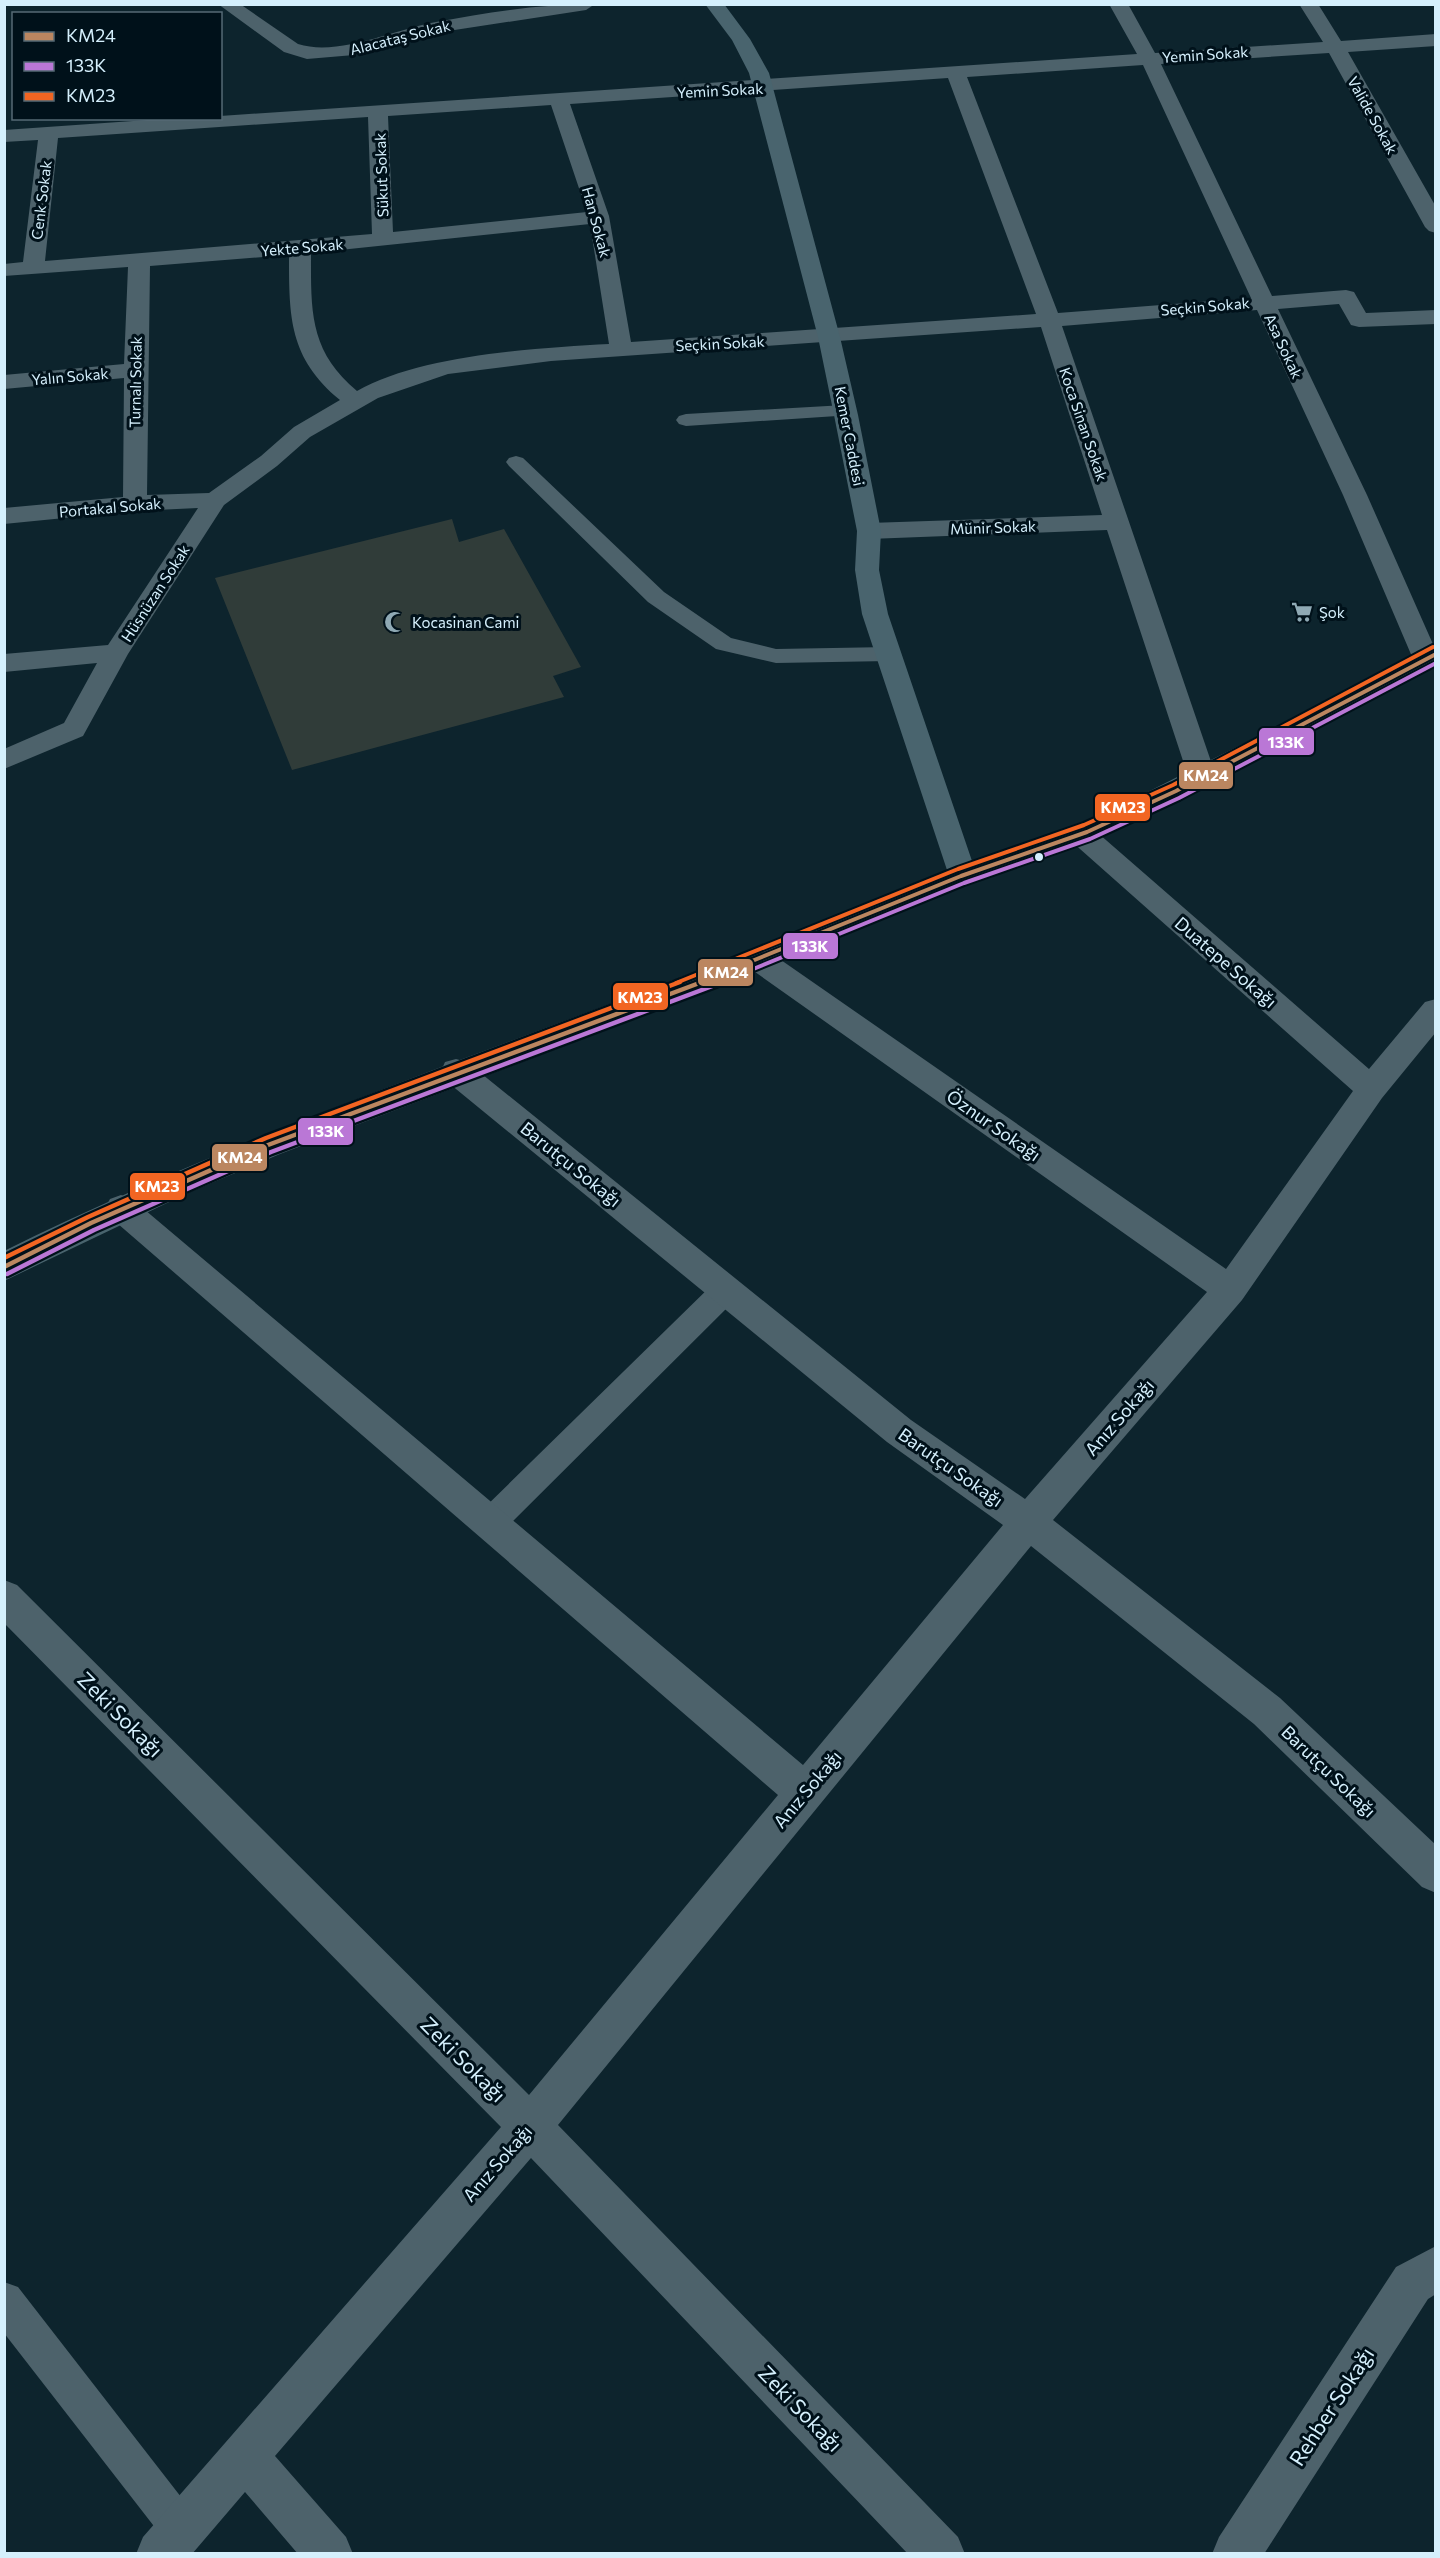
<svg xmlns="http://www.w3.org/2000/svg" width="1440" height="2558" viewBox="0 0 1440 2558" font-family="Commissioner,sans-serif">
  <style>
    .building { fill: #303c39 }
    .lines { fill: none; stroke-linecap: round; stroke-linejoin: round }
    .lane { fill: #4d626b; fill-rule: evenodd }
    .street { fill: #4d626b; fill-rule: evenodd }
    .secondary { fill: #49646e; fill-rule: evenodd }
    .bus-1-far1-casing { stroke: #00111a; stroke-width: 8 }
    .bus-1-casing { stroke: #00111a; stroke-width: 9 }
    .bus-2-far1-casing { stroke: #00111a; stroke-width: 8 }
    .bus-2-casing { stroke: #00111a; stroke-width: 9 }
    .bus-3-far1-casing { stroke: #00111a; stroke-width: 8 }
    .bus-3-casing { stroke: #00111a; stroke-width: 9 }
    .bus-1-far1 { stroke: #bb8660; stroke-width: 4 }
    .bus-1 { stroke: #bb8660; stroke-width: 4.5 }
    .bus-2-far1 { stroke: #ba77d6; stroke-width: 4 }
    .bus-2 { stroke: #ba77d6; stroke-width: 4.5 }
    .bus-3-far1 { stroke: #f26522; stroke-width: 4 }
    .bus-3 { stroke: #f26522; stroke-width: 4.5 }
    .bus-dot { fill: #d5f0fd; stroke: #00111a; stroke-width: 2 }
    .labels { text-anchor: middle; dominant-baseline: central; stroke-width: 6; stroke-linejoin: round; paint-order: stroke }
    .far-street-label { font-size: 15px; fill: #d5f0fd; stroke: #00111a }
    .far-poi-label { font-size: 15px; fill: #d5f0fd; stroke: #00111a; text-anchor: start }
    .street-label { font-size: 18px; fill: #d5f0fd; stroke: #00111a }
    .near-street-label { font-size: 21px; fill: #d5f0fd; stroke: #00111a }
    .line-badge { stroke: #00111a; stroke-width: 2 }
    .badge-label { font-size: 16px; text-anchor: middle; font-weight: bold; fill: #fff }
  </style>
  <rect width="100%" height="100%" fill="#0d242d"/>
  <path class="building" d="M452 519 459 542 504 529 581 667 553 676 564 697 292 770 215 578Z"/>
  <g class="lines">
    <path class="lane" d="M845 405 852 407 855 411 852 415 686 426 679 424 676 420 679 416 686 414Z
      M516 456 523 458 664 592 731 638 776 649 889 647 897 649 900 654 897 659 889 661 776 663 716 649 648 602 509 466 506 462 509 458Z
      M726 1278 736 1281 740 1290 736 1299 501 1533 490 1537 479 1533 475 1523 479 1513 716 1281Z
      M4 2282 18 2287 195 2515 201 2529 195 2543 181 2549 167 2543 4 2333Z"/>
    <path class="street" d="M218 4H240L298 44C339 57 395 29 436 22 489 12 541 4 595 4L586 10 435 33 354 55 307 59 284 52Z
      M1109 4H1128L1155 53 1323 42 1299 4H1318L1341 41 1436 34V46L1348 52 1436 207V233L1429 231 1425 227 1329 53 1161 64 1272 296 1346 290 1354 292 1366 313 1436 310V324L1359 327 1351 325 1339 304 1278 309 1367 495 1436 651 1435 665 1426 668 1417 665 1413 659 1343 495 1257 310 1062 326 1217 779 1213 786 1203 789 1193 786 1189 779 1107 530 869 539 860 536 857 531 860 526 869 523 1102 515 1041 327 551 361 448 374 378 398 310 437 277 466 224 505 128 654 83 736 4 769V749L64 723 97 663 4 672V654L108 645 198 508 135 511 4 524V508L123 497 124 378 4 389V375L124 364 128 267 4 276V264L23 262 38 140 4 142V130L176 118H220V116L1137 54ZM1143 65 1251 298 1058 313 967 77ZM948 78 1036 314 631 342 609 216 570 104ZM551 105 587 212 393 232 388 116ZM368 117 372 234 45 261 58 138ZM590 224 609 344C536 348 420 355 357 391 309 351 311 311 311 253ZM289 255C289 317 289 358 340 400L294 427 261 456 209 493 147 495 150 266Z
      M1081 824 1091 827 1369 1069 1425 1002 1436 999V1032L1382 1098 1242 1300 1053 1520 1280 1698 1436 1845V1893L1422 1887 1254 1724 1031 1546 558 2125 958 2537 965 2554H908L531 2158 275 2456 346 2537 353 2554H298L245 2492 192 2554H136L143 2537 501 2127 4 1623V1580L17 1585 529 2095 778 1795 110 1217 105 1208 110 1199 121 1195 132 1199 803 1765 1003 1525 887 1442 445 1080 441 1071 445 1062 456 1059 467 1062 911 1420 1025 1499 1207 1292 748 967 743 959 748 951 758 948 768 951 1226 1269 1353 1091 1071 841 1067 834 1071 827Z
      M1436 2246V2294L1428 2299 1264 2554H1212L1219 2537 1396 2267Z"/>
    <path class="secondary" d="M705 4H724L750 39 769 73 840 337 858 415 881 531 879 570 888 614 972 861 1062 831 1122 805 1436 646V665L1186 798 1097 839 971 883 732 982 280 1154 190 1192 4 1281V1251C233 1138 473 1057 710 966 790 936 868 901 947 870L862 614 855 570 857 531 834 415 818 337 749 73 732 40Z"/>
    <defs>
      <path id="bus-1-far1" d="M698 983 961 876 1087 832 1176 791 1436 654"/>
      <path id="bus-1" d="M4 1267 91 1223 268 1145 702 982"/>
      <path id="bus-2-far1" d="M719 983 964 883 1090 839 1179 798 1436 663"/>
      <path id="bus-2" d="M7 1274 94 1230 271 1152 723 982"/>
      <path id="bus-3-far1" d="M676 983 958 869 1084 825 1173 785 1433 647"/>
      <path id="bus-3" d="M4 1258 88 1217 266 1138 680 982"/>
    </defs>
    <use href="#bus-1-far1" class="bus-1-far1-casing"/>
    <use href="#bus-1" class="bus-1-casing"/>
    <use href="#bus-2-far1" class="bus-2-far1-casing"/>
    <use href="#bus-2" class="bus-2-casing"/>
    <use href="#bus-3-far1" class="bus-3-far1-casing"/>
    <use href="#bus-3" class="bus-3-casing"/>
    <use href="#bus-1-far1" class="bus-1-far1"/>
    <use href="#bus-1" class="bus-1"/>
    <use href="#bus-2-far1" class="bus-2-far1"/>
    <use href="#bus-2" class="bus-2"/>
    <use href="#bus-3-far1" class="bus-3-far1"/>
    <use href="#bus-3" class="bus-3"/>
  </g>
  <defs>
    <symbol id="supermarket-bare" viewBox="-9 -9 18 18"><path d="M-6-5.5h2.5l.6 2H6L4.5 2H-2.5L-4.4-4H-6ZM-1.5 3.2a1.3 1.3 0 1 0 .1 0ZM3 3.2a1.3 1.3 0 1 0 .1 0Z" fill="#8fa9b4" stroke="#00111a" stroke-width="2.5" paint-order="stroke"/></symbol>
    <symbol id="mosque-bare" viewBox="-9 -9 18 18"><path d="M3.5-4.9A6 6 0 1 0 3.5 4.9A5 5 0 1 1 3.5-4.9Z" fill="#8fa9b4" stroke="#00111a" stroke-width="2.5" paint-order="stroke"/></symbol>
  </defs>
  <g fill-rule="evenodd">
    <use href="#supermarket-bare" x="1287" y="597" width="30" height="30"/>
    <use href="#mosque-bare" x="380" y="607" width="30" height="30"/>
  </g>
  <circle class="bus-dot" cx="1039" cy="857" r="5"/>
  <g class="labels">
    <g class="far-street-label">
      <text transform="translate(400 37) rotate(-14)">Alacataş Sokak</text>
      <text transform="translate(1205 54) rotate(-4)">Yemin Sokak</text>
      <text transform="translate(720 90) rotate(-3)">Yemin Sokak</text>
      <text transform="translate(1373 115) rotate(61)">Valide Sokak</text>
      <text transform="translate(381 175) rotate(-92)">Sükut Sokak</text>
      <text transform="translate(41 200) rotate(-83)">Cenk Sokak</text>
      <text transform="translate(597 222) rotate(75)">Han Sokak</text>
      <text transform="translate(302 247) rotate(-5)">Yekte Sokak</text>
      <text transform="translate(1205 306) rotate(-5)">Seçkin Sokak</text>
      <text transform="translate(720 343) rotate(-3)">Seçkin Sokak</text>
      <text transform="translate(1284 346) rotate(65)">Asa Sokak</text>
      <text transform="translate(70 376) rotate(-5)">Yalın Sokak</text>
      <text transform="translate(135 382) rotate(-89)">Turnalı Sokak</text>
      <text transform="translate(1084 424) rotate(71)">Koca Sinan Sokak</text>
      <text transform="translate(850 436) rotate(79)">Kemer Caddesi</text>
      <text transform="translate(110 507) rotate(-5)">Portakal Sokak</text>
      <text transform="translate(993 527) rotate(-2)">Münir Sokak</text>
      <text transform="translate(155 593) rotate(-57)">Hüsnüzan Sokak</text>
    </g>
    <g class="far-poi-label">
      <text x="1319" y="612">Şok</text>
      <text x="412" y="622">Kocasinan Cami</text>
    </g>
    <g class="street-label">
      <text transform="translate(1226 962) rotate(41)">Duatepe Sokağı</text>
      <text transform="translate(994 1125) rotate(35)">Öznur Sokağı</text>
      <text transform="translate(571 1164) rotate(39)">Barutçu Sokağı</text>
      <text transform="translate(1119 1417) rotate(-49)">Anız Sokağı</text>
      <text transform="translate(951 1467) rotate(35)">Barutçu Sokağı</text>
      <text transform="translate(1329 1771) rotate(44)">Barutçu Sokağı</text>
      <text transform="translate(807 1789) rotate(-50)">Anız Sokağı</text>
      <text transform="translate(497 2163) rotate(-49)">Anız Sokağı</text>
    </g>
    <g class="near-street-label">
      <text transform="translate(121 1714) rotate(45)">Zeki Sokağı</text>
      <text transform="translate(464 2059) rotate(45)">Zeki Sokağı</text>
      <text transform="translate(1331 2406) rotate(-57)">Rehber Sokağı</text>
      <text transform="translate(801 2408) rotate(46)">Zeki Sokağı</text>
    </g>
  </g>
  <g class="line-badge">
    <rect x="1258" y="727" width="57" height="29" rx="6" fill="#ba77d6"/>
    <rect x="1178" y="761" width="56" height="29" rx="6" fill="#bb8660"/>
    <rect x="1094" y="793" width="57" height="29" rx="6" fill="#f26522"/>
    <rect x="782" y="932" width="57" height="28" rx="6" fill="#ba77d6"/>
    <rect x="697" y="958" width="57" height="29" rx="6" fill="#bb8660"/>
    <rect x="612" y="982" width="57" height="29" rx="6" fill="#f26522"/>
    <rect x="297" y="1117" width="57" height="29" rx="6" fill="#ba77d6"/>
    <rect x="211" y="1143" width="57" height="29" rx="6" fill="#bb8660"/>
    <rect x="129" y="1172" width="57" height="29" rx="6" fill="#f26522"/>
  </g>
  <g class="badge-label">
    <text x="1286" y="748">133K</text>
    <text x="1206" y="781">KM24</text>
    <text x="1123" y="813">KM23</text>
    <text x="810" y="952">133K</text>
    <text x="726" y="978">KM24</text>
    <text x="640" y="1003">KM23</text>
    <text x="326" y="1137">133K</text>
    <text x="240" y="1163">KM24</text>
    <text x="157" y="1192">KM23</text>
  </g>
  <rect width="1440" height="2558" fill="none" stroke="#d5f0fd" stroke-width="12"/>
  <rect x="12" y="12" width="210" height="108" fill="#00111a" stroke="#556a75" stroke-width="1.5"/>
  <rect x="24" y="32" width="30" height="9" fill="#bb8660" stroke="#556a75" stroke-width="1.5"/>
  <text x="66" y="42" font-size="18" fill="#d5f0fd">KM24</text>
  <rect x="24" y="62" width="30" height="9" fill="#ba77d6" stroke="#556a75" stroke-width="1.5"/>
  <text x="66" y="72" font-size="18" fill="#d5f0fd">133K</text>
  <rect x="24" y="92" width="30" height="9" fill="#f26522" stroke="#556a75" stroke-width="1.5"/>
  <text x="66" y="102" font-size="18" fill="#d5f0fd">KM23</text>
</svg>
